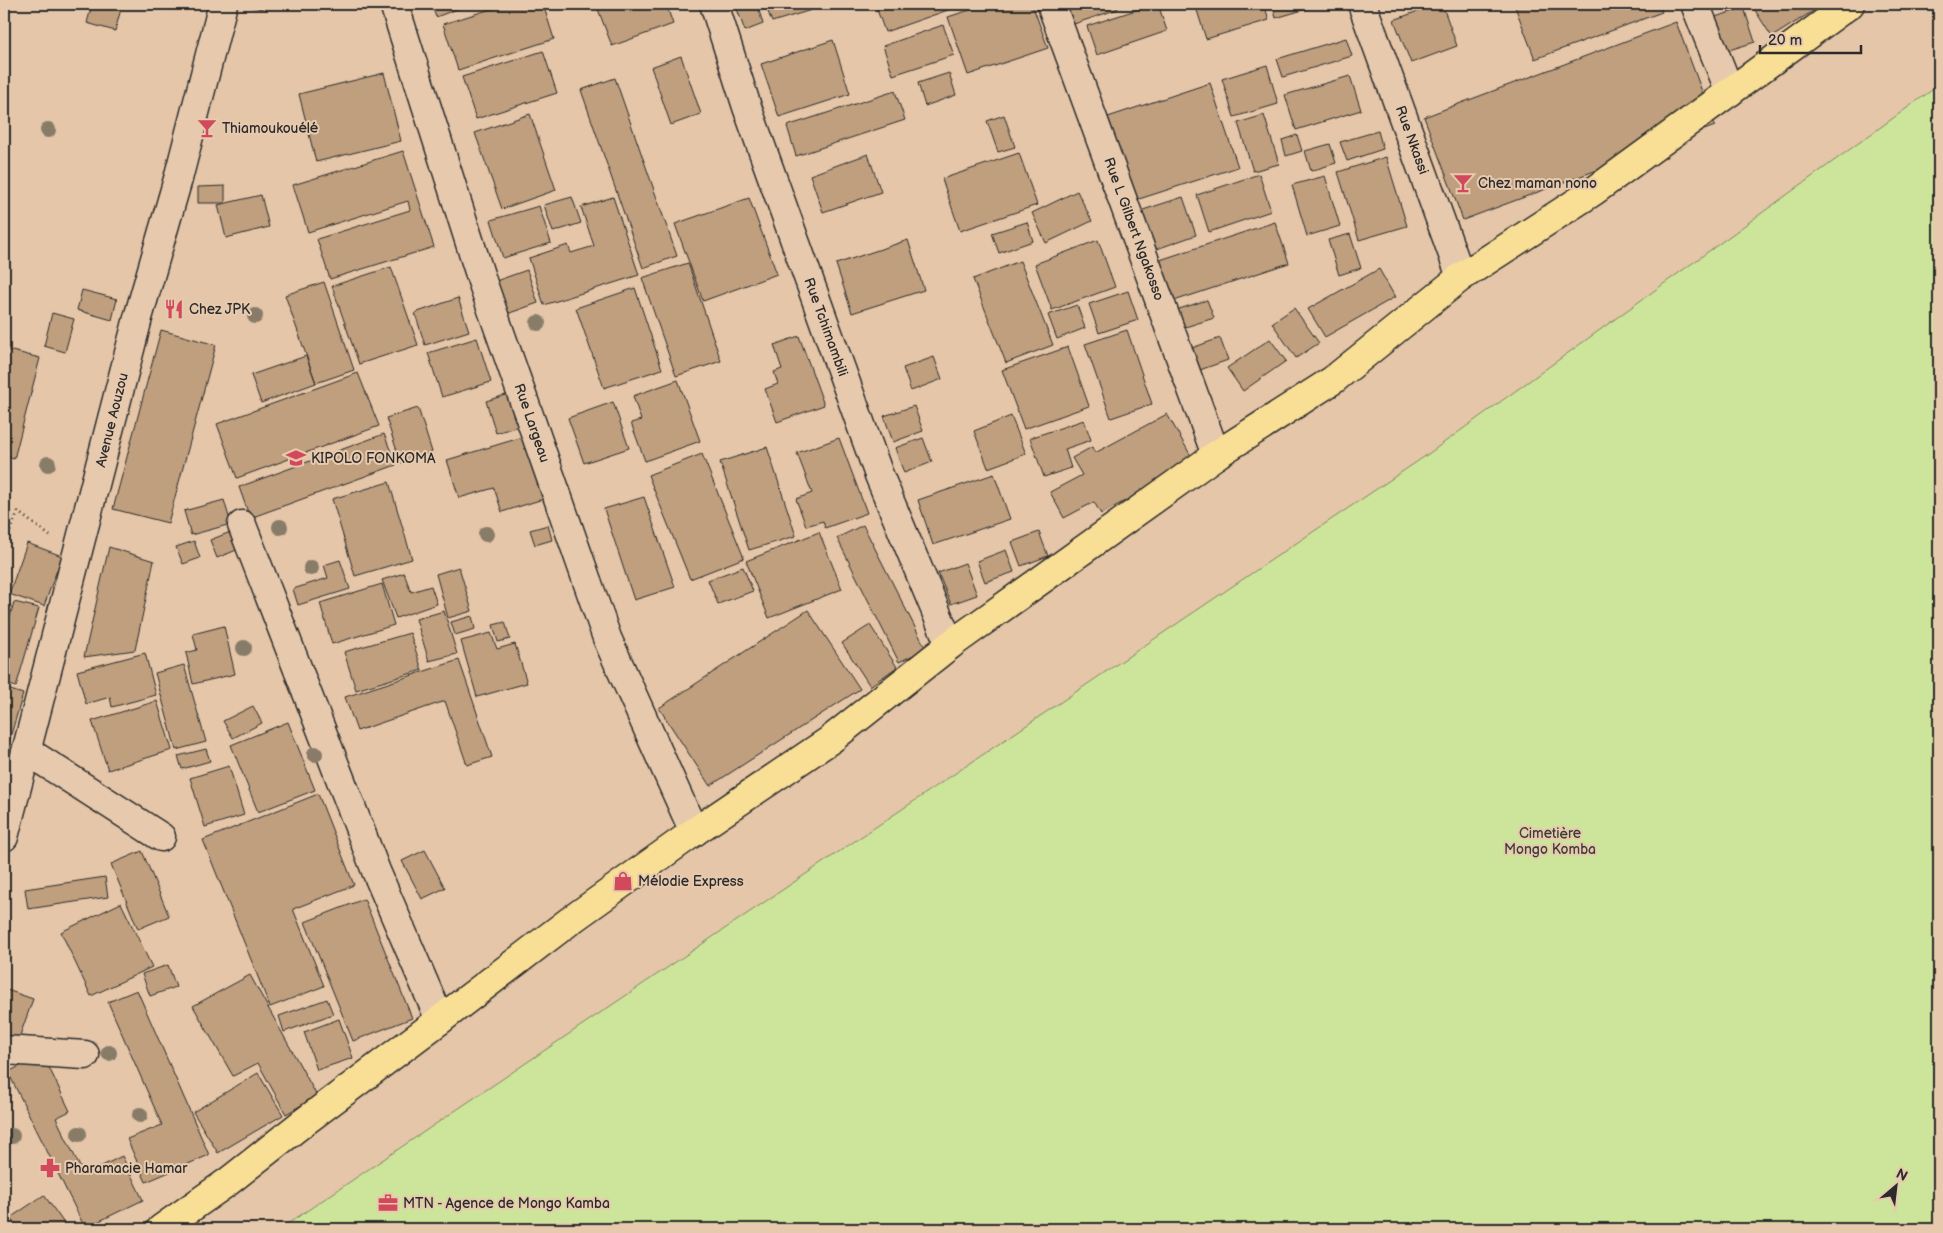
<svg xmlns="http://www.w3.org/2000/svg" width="1943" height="1233" viewBox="0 0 1943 1233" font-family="'Balsamiq Sans',sans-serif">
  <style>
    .green { fill: #cde59a; stroke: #7c8862 }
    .building { fill: #bf9f7e; stroke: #2b2b2b }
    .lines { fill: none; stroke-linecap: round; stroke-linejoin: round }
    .minor-casing { stroke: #2b2b2b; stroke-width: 31 }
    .highway-casing { stroke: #2b2b2b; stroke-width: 31 }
    .path { stroke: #2b2b2b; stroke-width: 3; stroke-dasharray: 1 4; stroke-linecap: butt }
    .minor { stroke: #e7caae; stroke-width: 28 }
    .highway { stroke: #f9df96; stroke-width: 28 }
    .tree { fill: #887b69 }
    .labels { text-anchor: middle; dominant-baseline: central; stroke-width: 4; stroke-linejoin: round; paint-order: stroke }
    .poi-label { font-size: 14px; fill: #2b2b2b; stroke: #e7caae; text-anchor: start }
    .street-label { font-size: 14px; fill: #2b2b2b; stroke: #e7caae }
    .park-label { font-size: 14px; fill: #3b3e36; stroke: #e7caae }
  </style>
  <rect width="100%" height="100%" fill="#e5c6a8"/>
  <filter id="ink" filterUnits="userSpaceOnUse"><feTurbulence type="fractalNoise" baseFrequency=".02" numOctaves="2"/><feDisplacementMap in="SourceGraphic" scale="10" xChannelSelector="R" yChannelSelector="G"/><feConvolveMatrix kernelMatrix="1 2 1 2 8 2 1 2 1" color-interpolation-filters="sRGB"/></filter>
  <g filter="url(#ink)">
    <path class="green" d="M1939 85V1229H280L1424 457Z"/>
    <path class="building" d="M92 4H103L121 9 115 31 87 23Z
      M239 4H263L262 9Z
      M431 4H470L436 17Z
      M507 4H543L554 39 458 70 443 24Z
      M596 4H666L673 24 612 46Z
      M754 4H757L763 24 745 31 737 9Z
      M765 4H816L818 8 772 22Z
      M875 4H946L948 10 885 32Z
      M988 4H1032L1048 48 968 75 948 17Z
      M1064 4H1116L1118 9 1071 25Z
      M1154 4H1158L1167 31 1097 55 1087 26Z
      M1195 4H1264L1269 20 1206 39Z
      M1272 4H1323L1276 18Z
      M1437 4H1442L1457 46 1411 63 1394 20Z
      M1514 4H1659L1662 12 1535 59Z
      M1751 4H1824L1772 37Z
      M1744 8 1755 42 1726 51 1715 17Z
      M1676 22 1715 126 1463 220 1424 117Z
      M943 25 954 55 893 75 883 46Z
      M1346 38 1352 56 1283 77 1277 59Z
      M833 40 850 94 779 117 761 64Z
      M543 51 557 93 476 119 462 77Z
      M681 56 701 114 671 125 651 67Z
      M1267 65 1278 104 1234 117 1222 79Z
      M384 73 401 141 316 162 299 94Z
      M949 73 956 95 925 106 918 83Z
      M1350 76 1361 110 1296 130 1285 95Z
      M615 78 677 256 643 268 581 90Z
      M1210 83 1238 167 1136 200 1108 117Z
      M895 91 905 120 796 156 787 126Z
      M530 114 556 190 502 209 475 133Z
      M1004 115 1015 147 998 152 987 121Z
      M1264 115 1279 164 1253 171 1238 123Z
      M1378 131 1383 149 1347 161 1340 142Z
      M1297 135 1302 151 1286 156 1282 140Z
      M1330 144 1336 163 1311 171 1305 151Z
      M403 151 434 247 330 279 317 239 410 210 408 201 308 232 293 185Z
      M1019 153 1037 205 960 231 942 179Z
      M868 154 881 192 823 212 810 175Z
      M1386 157 1407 226 1359 240 1338 172Z
      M1259 174 1271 211 1209 232 1197 195Z
      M1325 176 1340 226 1307 236 1292 185Z
      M225 186V203H198V187Z
      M1077 191 1092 221 1046 243 1032 213Z
      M261 195 269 227 226 238 218 205Z
      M572 197 581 223 553 232 544 205Z
      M613 197 639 275 544 305 529 258 568 245 571 253 594 246 581 207Z
      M1183 197 1196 235 1154 250 1140 211Z
      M749 198 777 274 703 301 675 224Z
      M539 206 551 243 503 258 491 220Z
      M1027 222 1033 241 999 253 992 233Z
      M1275 222 1289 263 1174 301 1160 260Z
      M1350 234 1361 268 1339 275 1328 240Z
      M908 240 924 290 852 313 836 264Z
      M1098 240 1115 287 1052 310 1035 264Z
      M1020 261 1053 345 1006 363 973 279Z
      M688 263 721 361 676 376 642 278Z
      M391 267 418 345 359 364 332 286Z
      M1379 269 1395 297 1325 337 1308 309Z
      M527 270 538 303 504 315 493 282Z
      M324 282 354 370 316 383 285 295Z
      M635 288 662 369 604 388 576 308Z
      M82 290 117 299 112 320 77 310Z
      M1128 291 1138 320 1099 333 1089 304Z
      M458 298 469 331 425 345 415 313Z
      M1207 300 1214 318 1179 329 1173 311Z
      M1077 305 1085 328 1057 339 1048 315Z
      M1294 308 1319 343 1296 358 1272 323Z
      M52 313 74 319 65 352 44 346Z
      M161 330 216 345 168 523 113 509Z
      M1127 330 1152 404 1111 418 1085 344Z
      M799 336 824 405 777 422 765 389 778 384 774 372 782 369 774 345Z
      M477 338 491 382 442 397 428 353Z
      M1220 338 1228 360 1197 371 1189 349Z
      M1270 339 1286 361 1243 391 1227 368Z
      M1068 347 1089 406 1024 429 1002 370Z
      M4 349 40 358 14 459 4 456Z
      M306 356 316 383 261 403 251 375Z
      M934 357 942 379 911 391 903 368Z
      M358 373 379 426 237 478 217 424Z
      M678 380 700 441 645 461 631 423 641 420 633 396Z
      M512 393 522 425 496 433 486 401Z
      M613 402 629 448 584 463 568 418Z
      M914 406 923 431 893 442 884 416Z
      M418 408 432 452 401 463 386 418Z
      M1167 414 1195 463 1101 514 1094 502 1064 518 1050 492 1082 475 1072 458 1092 447 1095 453Z
      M1011 416 1026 454 988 468 974 431Z
      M1084 420 1091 440 1065 449 1071 468 1044 477 1030 438Z
      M384 434 396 465 250 518 239 487Z
      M523 437 543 499 502 512 494 488 459 498 447 460Z
      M839 438 867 513 825 528 823 521 806 526 796 499 812 493 797 453Z
      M923 438 932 462 904 473 895 448Z
      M767 447 796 536 749 550 720 462Z
      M702 454 744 558 690 579 648 475Z
      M4 472H6L5 535H4Z
      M994 474 1010 519 933 545 918 500Z
      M389 482 412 559 355 576 332 499Z
      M644 497 675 587 634 600 604 509Z
      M224 500 231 524 191 535 184 511Z
      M548 525 552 540 535 545 530 530Z
      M863 525 926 649 899 662 837 538Z
      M233 531 239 549 217 558 210 540Z
      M819 532 842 589 769 618 746 561Z
      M1039 532 1048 556 1021 566 1012 542Z
      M194 541 200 558 183 564 176 547Z
      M27 543 62 556 44 606 9 594Z
      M109 547 154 561 135 650 84 657Z
      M1006 550 1014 572 985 582 977 561Z
      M340 560 350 589 298 605 293 589 328 578 324 565Z
      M965 563 977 595 951 604 938 573Z
      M459 567 472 611 448 618 436 574Z
      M743 567 753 591 718 604 708 580Z
      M404 573 411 592 431 586 437 604 396 618 382 580Z
      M382 584 394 625 332 644 320 603Z
      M14 602 39 608 16 687 4 683V639Z
      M808 610 860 689 710 786 659 708Z
      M444 611 457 654 429 661 416 619Z
      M472 616 475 629 455 635 451 622Z
      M505 622 510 639 498 642 493 625Z
      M870 625 897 667 870 686 842 643Z
      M224 626 235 674 193 684 186 653 197 650 193 634Z
      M410 633 422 670 356 690 344 652Z
      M491 633 497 649 515 644 527 683 477 697 461 641Z
      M145 653 156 695 112 707 110 697 86 704 77 671Z
      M459 660 492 757 467 765 445 701 357 731 345 697Z
      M184 665 206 742 176 750 155 673Z
      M4 688 23 694 5 755 4 754Z
      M157 701 172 750 108 770 92 721Z
      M253 706 262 723 233 738 223 721Z
      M288 722 315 790 258 812 231 745Z
      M206 749 210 761 182 769 178 756Z
      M229 766 244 815 205 827 190 778Z
      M318 794 354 885 293 909 324 986 270 1007 203 840Z
      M425 850 445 888 422 899 402 861Z
      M142 851 169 916 138 929 111 864Z
      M105 877 108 897 28 909 25 889Z
      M364 899 412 1018 353 1041 305 922Z
      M121 903 152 967 91 996 61 932Z
      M168 965 176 987 150 996 142 974Z
      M250 975 317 1096 286 1114 258 1063 233 1076 193 1006Z
      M4 989 33 999 18 1041 4 1036Z
      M137 990 209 1155 146 1182 127 1139 162 1125 108 1002Z
      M327 999 333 1014 284 1032 279 1016Z
      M339 1019 353 1058 317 1070 304 1032Z
      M43 1055 70 1111 56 1118 84 1175 122 1156 143 1200 85 1228 8 1072Z
      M258 1073 283 1115 218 1153 193 1112Z
      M44 1195 68 1229H18L10 1218Z"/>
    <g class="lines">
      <defs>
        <path id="minor" d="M394 4 482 281 607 638 694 832
          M714 4 747 107 879 475 950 645
          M1051 4 1216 455
          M1362 4 1461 277
          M1695 4 1730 92
          M242 525 376 871 440 1020
          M27 751 161 837
          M4 837 138 318 178 179 223 4
          M4 1050 85 1055"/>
        <path id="highway" d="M161 1229 229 1181 300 1125 440 1020 571 920 694 832 830 740 950 645 1216 455 1333 380 1461 277 1594 191 1850 4"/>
      </defs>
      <use href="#minor" class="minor-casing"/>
      <use href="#highway" class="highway-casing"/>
      <path class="path" d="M4 545 18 512 50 536"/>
      <use href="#minor" class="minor"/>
      <use href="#highway" class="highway"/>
    </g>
    <g class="tree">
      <circle cx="48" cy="130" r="8"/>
      <circle cx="255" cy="316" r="8"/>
      <circle cx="538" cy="323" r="8"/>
      <circle cx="48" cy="464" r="8"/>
      <circle cx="280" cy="527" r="8"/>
      <circle cx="486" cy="534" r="8"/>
      <circle cx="311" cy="568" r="8"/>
      <circle cx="244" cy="648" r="8"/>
      <circle cx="315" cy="754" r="8"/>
      <circle cx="109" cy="1053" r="8"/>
      <circle cx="140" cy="1115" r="8"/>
      <circle cx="79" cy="1134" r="8"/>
      <circle cx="12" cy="1136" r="8"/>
    </g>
  </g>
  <defs>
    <symbol id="bar-bare" viewBox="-9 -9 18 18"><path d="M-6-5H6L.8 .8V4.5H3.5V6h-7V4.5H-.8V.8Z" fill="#d1495b" stroke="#e7caae" stroke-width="2.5" paint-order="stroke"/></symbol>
    <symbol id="restaurant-bare" viewBox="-9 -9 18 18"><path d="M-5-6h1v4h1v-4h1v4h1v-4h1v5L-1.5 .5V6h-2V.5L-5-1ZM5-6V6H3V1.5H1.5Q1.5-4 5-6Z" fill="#d1495b" stroke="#e7caae" stroke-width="2.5" paint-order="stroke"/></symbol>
    <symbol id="school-bare" viewBox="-9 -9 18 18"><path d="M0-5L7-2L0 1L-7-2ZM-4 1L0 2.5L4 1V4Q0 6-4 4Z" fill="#d1495b" stroke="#e7caae" stroke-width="2.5" paint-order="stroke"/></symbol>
    <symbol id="shop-bare" viewBox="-9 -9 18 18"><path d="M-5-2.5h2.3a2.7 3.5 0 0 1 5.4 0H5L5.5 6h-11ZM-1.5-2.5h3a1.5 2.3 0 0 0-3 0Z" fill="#d1495b" stroke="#e7caae" stroke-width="2.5" paint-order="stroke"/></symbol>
    <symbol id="pharmacy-bare" viewBox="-9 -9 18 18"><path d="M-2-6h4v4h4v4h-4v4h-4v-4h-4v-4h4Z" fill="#d1495b" stroke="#e7caae" stroke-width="2.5" paint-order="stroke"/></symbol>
    <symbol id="office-bare" viewBox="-9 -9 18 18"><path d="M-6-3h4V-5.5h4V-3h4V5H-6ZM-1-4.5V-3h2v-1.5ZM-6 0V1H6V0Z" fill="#d1495b" stroke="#e7caae" stroke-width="2.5" paint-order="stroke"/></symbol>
  </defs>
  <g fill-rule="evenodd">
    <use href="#bar-bare" x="193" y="114" width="28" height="28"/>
    <use href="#bar-bare" x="1449" y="169" width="28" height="28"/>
    <use href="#restaurant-bare" x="160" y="295" width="28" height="28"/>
    <use href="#school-bare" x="282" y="444" width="28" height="28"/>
    <use href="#shop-bare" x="609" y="867" width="28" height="28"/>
    <use href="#pharmacy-bare" x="36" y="1154" width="28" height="28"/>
    <use href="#office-bare" x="374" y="1189" width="28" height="28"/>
  </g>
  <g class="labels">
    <g class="poi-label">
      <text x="222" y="128">Thiamoukouélé</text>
      <text x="1478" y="183">Chez maman nono</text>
      <text x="189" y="309">Chez JPK</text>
      <text x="311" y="458">KIPOLO FONKOMA</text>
      <text x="638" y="881">Mélodie Express</text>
      <text x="65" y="1168">Pharamacie Hamar</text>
      <text x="403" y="1203">MTN - Agence de Mongo Kamba</text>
    </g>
    <g class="street-label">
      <text transform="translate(1412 140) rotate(70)">Rue Nkassi</text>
      <text transform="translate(1134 229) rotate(70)">Rue L Gilbert Ngakosso</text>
      <text transform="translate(826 327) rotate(70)">Rue Tchimambili</text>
      <text transform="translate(112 420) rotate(-76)">Avenue Aouzou</text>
      <text transform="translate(532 423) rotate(71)">Rue Largeau</text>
    </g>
    <g class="park-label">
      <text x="1550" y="833">Cimetière<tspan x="1550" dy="16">Mongo Komba</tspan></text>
    </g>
  </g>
  <rect width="1943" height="1233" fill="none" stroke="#e7caae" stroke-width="20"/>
  <rect x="10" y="10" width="1923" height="1213" fill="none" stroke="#2b2b2b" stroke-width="2" filter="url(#ink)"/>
  <g transform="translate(1896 1186) rotate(28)" stroke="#e7caae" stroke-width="4" paint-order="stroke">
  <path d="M0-4L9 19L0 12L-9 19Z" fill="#2b2b2b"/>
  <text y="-8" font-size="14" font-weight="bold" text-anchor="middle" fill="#2b2b2b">N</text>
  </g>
  <path d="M1760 45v8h101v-8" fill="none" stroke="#2b2b2b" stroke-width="2.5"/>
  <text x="1768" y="45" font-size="15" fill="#2b2b2b" stroke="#e7caae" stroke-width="4" paint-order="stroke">20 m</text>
</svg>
